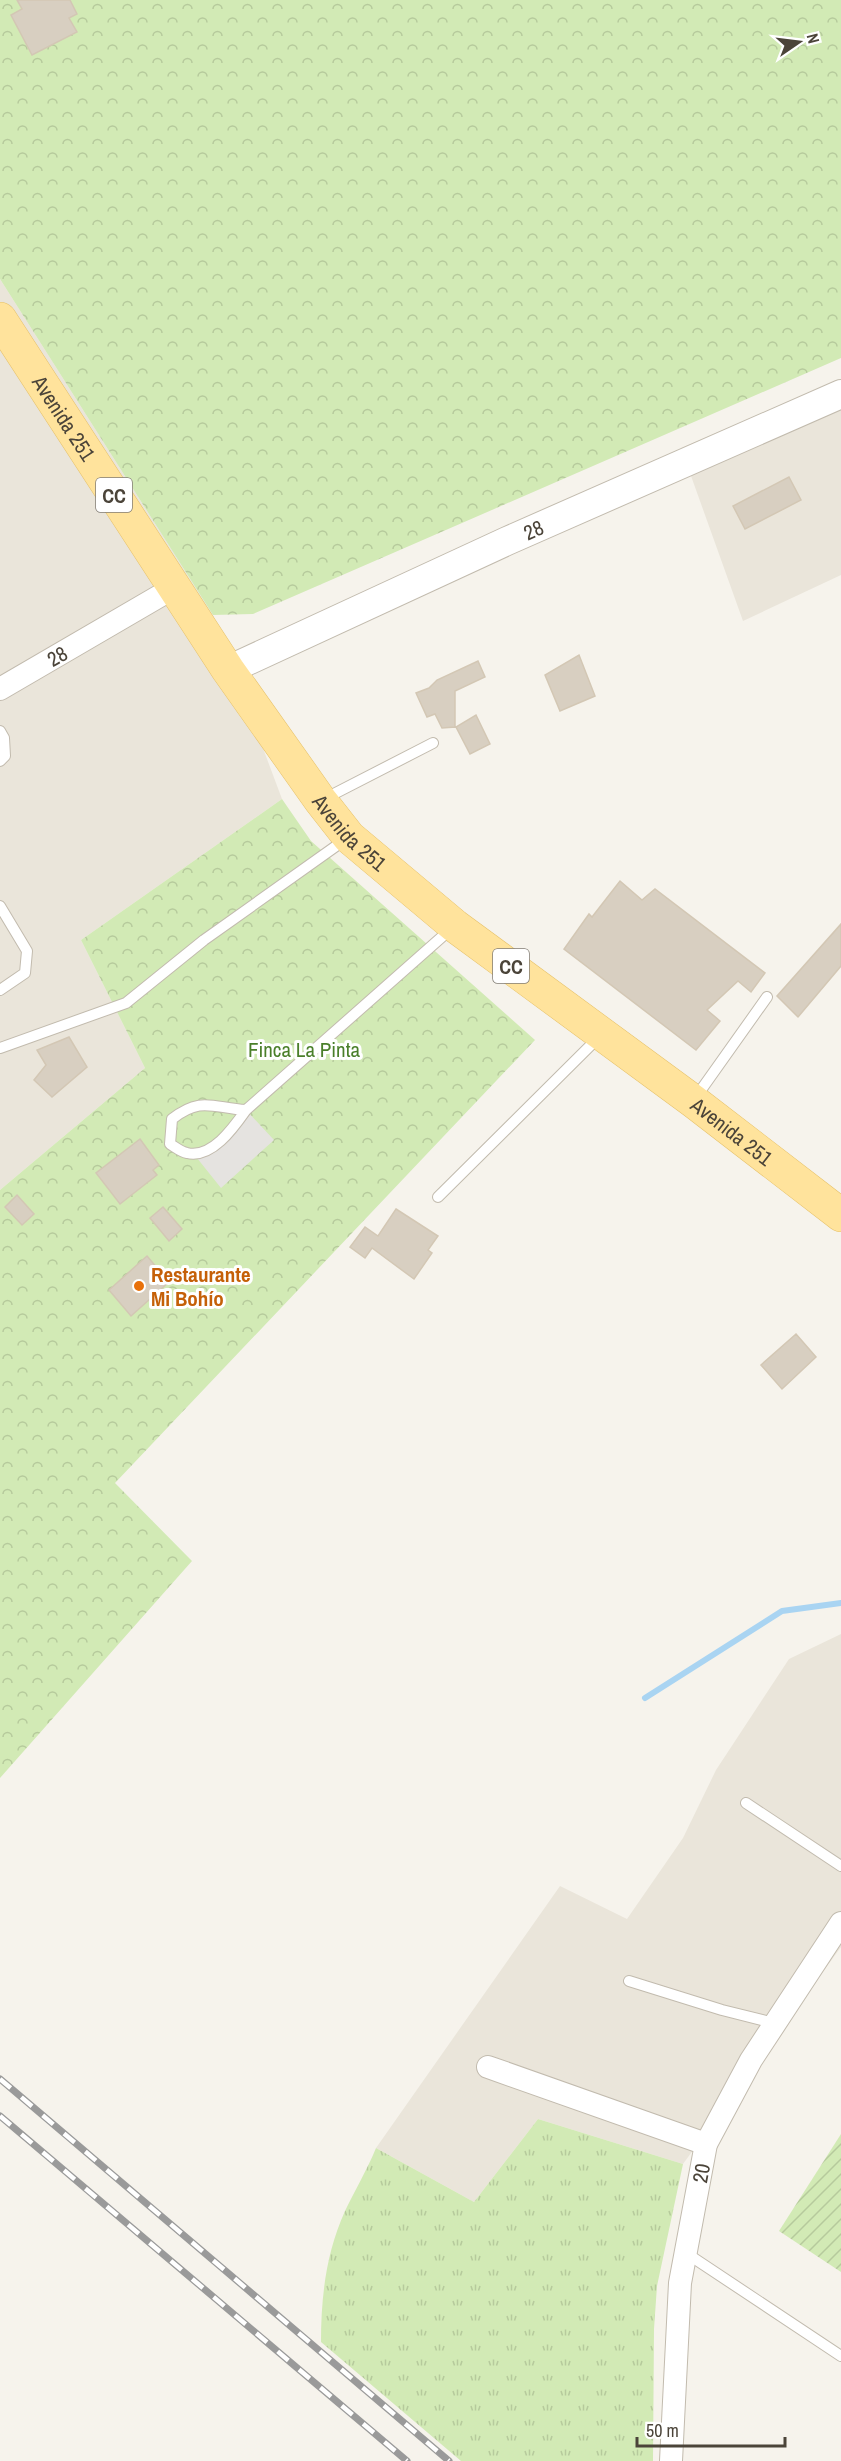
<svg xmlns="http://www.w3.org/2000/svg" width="841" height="2461" viewBox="0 0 841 2461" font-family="'Archivo Narrow',sans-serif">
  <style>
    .residential { fill: #eae5da }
    .grass { fill: url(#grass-tufts) }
    .forest { fill: url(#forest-crowns) }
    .garden { fill: url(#garden-furrows) }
    .parking { fill: #e5e3e0 }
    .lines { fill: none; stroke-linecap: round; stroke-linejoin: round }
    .stream { stroke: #a9d4f2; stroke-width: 6 }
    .building { fill: #d8cfc1; stroke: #d3c7b4; stroke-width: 1.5 }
    .service-casing { stroke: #c2bbae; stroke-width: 12 }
    .minor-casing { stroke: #c2bbae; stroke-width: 24 }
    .tertiary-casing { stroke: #c2bbae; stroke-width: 30 }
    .primary-casing { stroke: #e6c16a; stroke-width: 34 }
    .service { stroke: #fff; stroke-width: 10 }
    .minor { stroke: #fff; stroke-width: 22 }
    .tertiary { stroke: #fff; stroke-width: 28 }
    .primary { stroke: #ffe39c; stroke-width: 33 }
    .rail-casing { stroke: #9a9a9a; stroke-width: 7 }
    .rail { stroke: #fff; stroke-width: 4.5; stroke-dasharray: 14; stroke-linecap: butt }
    .food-dot { fill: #e8710a; stroke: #fff; stroke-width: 2 }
    .labels { text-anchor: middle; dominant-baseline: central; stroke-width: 6; stroke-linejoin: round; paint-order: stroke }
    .shield { fill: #fff; stroke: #817c74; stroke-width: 1.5 }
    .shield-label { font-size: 20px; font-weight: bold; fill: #4b4439 }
    .street-label { font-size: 21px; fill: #4b4439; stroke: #fff }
    .park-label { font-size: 21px; fill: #4a7f2a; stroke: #fff }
    .food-label { font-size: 21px; font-weight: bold; fill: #c56008; stroke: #fff; text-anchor: start }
  </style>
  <defs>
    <pattern id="grass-tufts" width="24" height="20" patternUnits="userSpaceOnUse" patternTransform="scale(1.5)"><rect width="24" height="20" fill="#d2eab5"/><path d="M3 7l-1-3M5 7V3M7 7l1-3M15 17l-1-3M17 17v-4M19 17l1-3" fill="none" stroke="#b6ca9c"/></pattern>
    <pattern id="forest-crowns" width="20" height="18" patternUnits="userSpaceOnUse" patternTransform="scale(1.5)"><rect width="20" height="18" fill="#d2eab5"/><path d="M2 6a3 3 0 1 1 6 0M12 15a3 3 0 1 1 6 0" fill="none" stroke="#b6ca9c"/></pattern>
    <pattern id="garden-furrows" width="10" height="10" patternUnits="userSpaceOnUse" patternTransform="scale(1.5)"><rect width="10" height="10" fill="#d2eab5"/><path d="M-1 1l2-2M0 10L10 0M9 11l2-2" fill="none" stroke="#b6ca9c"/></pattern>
  </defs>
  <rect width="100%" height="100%" fill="#f6f3ec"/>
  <path class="residential" d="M0 279 213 615 282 799 81 940 145 1068 0 1190Z
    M841 379V575L743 621 681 448Z
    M841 1634V1947L683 2164 538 2119 474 2202 376 2148 560 1886 627 1919 683 1838 716 1770 789 1659Z"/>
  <path class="grass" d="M538 2119 683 2164 657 2286 654 2329 653 2461H461L321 2342C321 2297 326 2253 345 2211 355 2190 367 2170 376 2148L474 2202Z"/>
  <path class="forest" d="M0 0H841V358L253 614 213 615 0 279Z
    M282 799 311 841 535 1040 115 1483 192 1561 0 1778V1190L145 1068 81 940Z"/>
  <path class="garden" d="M841 2134V2272L779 2231Z"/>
  <path class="parking" d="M246 1110 274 1140 221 1188 193 1153 205 1151Z"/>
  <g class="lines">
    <path class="stream" d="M645 1698 782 1611 841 1603"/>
  </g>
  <path class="building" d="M17 0H70L77 14 69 18 77 32 32 55 11 15 22 9Z
    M789 477 801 500 745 529 733 506Z
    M579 655 595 696 560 711 545 675Z
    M478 661 485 677 455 691V727L442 728 435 714 427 717 416 693 429 688 437 680Z
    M476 715 490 744 470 754 456 727Z
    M620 881 642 900 655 889 765 973 751 992 738 981 707 1010 720 1021 696 1050 564 949 589 914 592 917Z
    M841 924V966L798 1017 777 996Z
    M69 1037 87 1067 52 1097 34 1080 46 1065 37 1050Z
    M140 1139 159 1165 153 1170 157 1175 120 1204 96 1173Z
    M17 1195 34 1214 22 1225 5 1207Z
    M163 1207 182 1229 169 1241 150 1218Z
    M396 1209 438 1236 428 1250 432 1253 414 1279 372 1248 365 1258 350 1247 365 1227 378 1236Z
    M147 1256 169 1282 131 1316 109 1290Z
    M796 1334 816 1357 782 1389 761 1365Z"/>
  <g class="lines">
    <defs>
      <path id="service" d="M0 731 4 738 5 756 0 761
        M324 799 433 743
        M0 906 27 951 25 973 0 990
        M0 1048 126 1003 204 940 346 839
        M696 1097 767 997
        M246 1110C213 1108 201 1096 172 1119L170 1144C175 1147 181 1152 187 1153 212 1159 234 1127 246 1110L452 928
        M438 1197 600 1036
        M746 1803 841 1866
        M629 1981 722 2010 774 2023
        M686 2253 841 2356"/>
      <g id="minor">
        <path id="s1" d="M0 689 175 587"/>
        <path d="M488 2067 706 2144"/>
        <path id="s2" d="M671 2461 680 2283 706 2144 751 2060 841 1923"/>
      </g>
      <g id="tertiary">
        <path id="s3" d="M228 670 507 541 841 394"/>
      </g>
      <g id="primary">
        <path id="s4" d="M0 319 228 670 320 800 349 837 455 926 693 1101 841 1215"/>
      </g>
    </defs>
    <use href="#service" class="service-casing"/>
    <use href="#minor" class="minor-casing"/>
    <use href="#tertiary" class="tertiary-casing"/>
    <use href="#primary" class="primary-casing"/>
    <use href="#service" class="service"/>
    <use href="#minor" class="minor"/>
    <use href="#tertiary" class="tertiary"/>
    <use href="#primary" class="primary"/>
    <defs>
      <path id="rail" d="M0 2079 449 2461
        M0 2116 407 2461"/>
    </defs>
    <use href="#rail" class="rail-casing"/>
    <use href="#rail" class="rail"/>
  </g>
  <circle class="food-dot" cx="139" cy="1286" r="6"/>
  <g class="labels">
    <g class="shield">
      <rect x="96" y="478" width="36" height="34" rx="4.5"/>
      <rect x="493" y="949" width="36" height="34" rx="4.5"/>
    </g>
    <g class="shield-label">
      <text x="114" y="495">CC</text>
      <text x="511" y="966">CC</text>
    </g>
    <g class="street-label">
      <text stroke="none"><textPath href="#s4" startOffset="118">Avenida 251</textPath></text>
      <text stroke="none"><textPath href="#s3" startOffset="336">28</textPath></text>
      <text stroke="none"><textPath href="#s1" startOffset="66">28</textPath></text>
      <text stroke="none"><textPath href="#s4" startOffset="622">Avenida 251</textPath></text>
      <text stroke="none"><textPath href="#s4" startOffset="1108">Avenida 251</textPath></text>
      <text stroke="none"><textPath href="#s2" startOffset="290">20</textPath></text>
    </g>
    <g class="park-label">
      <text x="304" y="1049">Finca La Pinta</text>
    </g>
    <g class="food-label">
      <text x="151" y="1274">Restaurante<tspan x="151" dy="24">Mi Bohío</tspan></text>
    </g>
  </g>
  <g transform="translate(799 42) rotate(76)" stroke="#ffffff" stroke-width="4.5" paint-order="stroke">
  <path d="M0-4.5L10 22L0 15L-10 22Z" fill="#4b4439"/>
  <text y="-9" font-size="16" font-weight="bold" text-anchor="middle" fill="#4b4439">N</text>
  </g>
  <path d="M637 2437v9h148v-9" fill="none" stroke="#4b4439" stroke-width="3"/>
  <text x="646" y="2437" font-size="18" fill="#4b4439" stroke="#ffffff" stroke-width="4.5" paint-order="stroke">50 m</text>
</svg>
